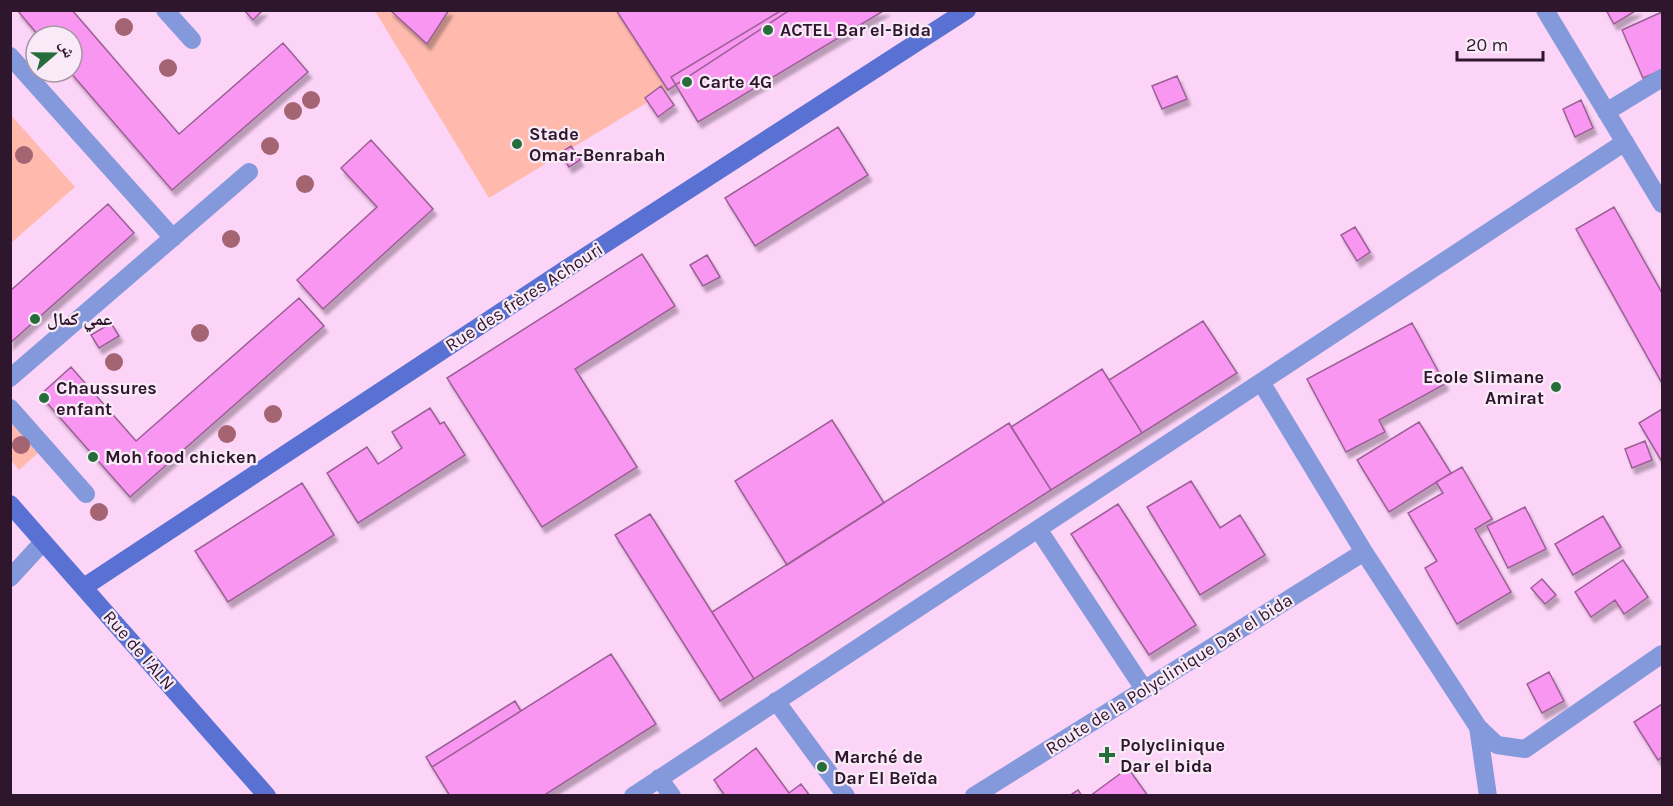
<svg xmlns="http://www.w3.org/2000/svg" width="1673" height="806" viewBox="0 0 1673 806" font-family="Karla,'Noto Naskh Arabic',sans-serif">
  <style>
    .green { fill: #ffbaad }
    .building { fill: #f996f1; stroke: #9b5f95; stroke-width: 1.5; filter: url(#shadow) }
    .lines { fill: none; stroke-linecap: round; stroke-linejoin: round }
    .street { stroke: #8499db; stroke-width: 18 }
    .secondary { stroke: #5871d3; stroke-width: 18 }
    .tree { fill: #a46471 }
    .poi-dot { fill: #256d3b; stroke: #f8ebf7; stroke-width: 2 }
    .labels { text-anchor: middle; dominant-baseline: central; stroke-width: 4.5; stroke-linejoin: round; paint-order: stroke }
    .poi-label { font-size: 18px; font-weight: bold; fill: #2e162c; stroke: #f8ebf7; text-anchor: start }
    .street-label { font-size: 18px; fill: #2e162c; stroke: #f8ebf7 }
  </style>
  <defs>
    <filter id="shadow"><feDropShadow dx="3.5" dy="6" stdDeviation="1.5" flood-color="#0004"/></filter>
  </defs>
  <rect width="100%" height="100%" fill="#fcd4f7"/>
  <path class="green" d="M375 11H790L668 90 489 198Z
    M10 114 75 187 11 243H10Z
    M10 422 38 453 19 470 11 460Z"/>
  <path class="building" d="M17 10H72L179 134 283 43 308 72 172 190 70 72 72 36H39Z
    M244 10H263L253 20Z
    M390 10H449L427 44Z
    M616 10H790L668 90Z
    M782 10H885L698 122 671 77Z
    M1606 10H1637L1614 24Z
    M1662 12V70L1643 78 1622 30Z
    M1177 76 1187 99 1162 109 1152 86Z
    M661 86 674 105 658 117 645 98Z
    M1581 100 1593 128 1575 137 1563 109Z
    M838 127 868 175 755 246 725 198Z
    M371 140 433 209 323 309 297 280 377 207 341 168Z
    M571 146 580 160 569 167 560 153Z
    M108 204 134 233 10 343V291Z
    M1614 207 1662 293V383L1576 229Z
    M1355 227 1370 252 1357 261 1341 235Z
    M642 254 675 306 575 369 637 467 542 527 447 378Z
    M707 255 720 277 703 286 690 265Z
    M299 298 324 326 130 497 40 395 71 367 136 441Z
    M1203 321 1237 373 1142 433 1109 380Z
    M111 323 119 336 99 348 91 335Z
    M1412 323 1445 384 1379 420 1385 432 1346 452 1307 379Z
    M1102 369 1142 433 1051 490 1011 427Z
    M430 408 440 424 444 422 465 455 358 523 327 473 367 447 378 464 402 448 392 432Z
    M1662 409V459L1661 460 1639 423Z
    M832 420 884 503 787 565 735 481Z
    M1419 422 1451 473 1389 512 1357 460Z
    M1009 423 1051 490 754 679 712 612Z
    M1645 441 1652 460 1632 468 1625 449Z
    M1462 467 1492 519 1475 529 1511 592 1457 624 1425 568 1437 561 1408 513 1443 493 1436 482Z
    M1191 481 1220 528 1240 515 1265 555 1200 595 1147 507Z
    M302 483 334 535 228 602 195 551Z
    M1118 504 1196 625 1149 655 1071 534Z
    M1525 507 1546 549 1508 568 1487 526Z
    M650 514 754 679 720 701 615 535Z
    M1603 516 1621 547 1573 575 1555 544Z
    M1623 560 1648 597 1624 614 1615 600 1591 617 1575 592Z
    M1542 579 1556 595 1545 604 1531 588Z
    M611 654 656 724 543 796H450L432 767Z
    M1549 672 1564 701 1542 713 1527 684Z
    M515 701 521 711 432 767 426 757Z
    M1662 704V757L1658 760 1634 722Z
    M756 748 789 793 801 784 810 796H725L714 780Z
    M1128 768 1148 796H1090Z
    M1078 790 1082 796H1069Z"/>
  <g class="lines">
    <path class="street" d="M165 10 192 40
      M1545 10 1662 204
      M10 56 173 238
      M1606 112 1662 78
      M10 378 249 172
      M1261 382 1364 552 1478 727 1497 745 1525 749 1662 654
      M10 408 86 494
      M1038 529 1144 689
      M10 578 43 542
      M776 701 846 796
      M1478 727 1488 796
      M659 778 672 796
      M633 796 1625 142
      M974 796 1364 552"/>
    <path class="secondary" d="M10 504 267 796
      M84 587 566 269 967 10"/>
  </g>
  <g class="tree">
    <circle cx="124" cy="27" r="9"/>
    <circle cx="168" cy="68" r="9"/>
    <circle cx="311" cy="100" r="9"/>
    <circle cx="293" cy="111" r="9"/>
    <circle cx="270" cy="146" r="9"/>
    <circle cx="24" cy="155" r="9"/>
    <circle cx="305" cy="184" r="9"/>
    <circle cx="231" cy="239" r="9"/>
    <circle cx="200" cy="333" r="9"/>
    <circle cx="114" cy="362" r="9"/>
    <circle cx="273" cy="414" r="9"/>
    <circle cx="227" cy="434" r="9"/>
    <circle cx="21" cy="445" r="9"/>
    <circle cx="99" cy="512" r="9"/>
  </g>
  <g class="poi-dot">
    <circle cx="768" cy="30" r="6"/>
    <circle cx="687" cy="82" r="6"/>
    <circle cx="517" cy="144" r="6"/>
    <circle cx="35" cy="319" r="6"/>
    <circle cx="1556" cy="387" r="6"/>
    <circle cx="44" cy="398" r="6"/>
    <circle cx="93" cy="457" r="6"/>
    <path d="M1104 746h6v6h6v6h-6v6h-6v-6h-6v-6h6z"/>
    <circle cx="822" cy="767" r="6"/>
  </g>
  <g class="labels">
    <g class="poi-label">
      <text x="780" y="30">ACTEL Bar el-Bida</text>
      <text x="699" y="82">Carte 4G</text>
      <text x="529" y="134">Stade<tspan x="529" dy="21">Omar-Benrabah</tspan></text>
      <text x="47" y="319">عمي كمال</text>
      <text x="1544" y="377" text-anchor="end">Ecole Slimane<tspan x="1544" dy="21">Amirat</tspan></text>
      <text x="56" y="388">Chaussures<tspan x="56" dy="21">enfant</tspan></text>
      <text x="105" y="457">Moh food chicken</text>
      <text x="1120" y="745">Polyclinique<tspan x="1120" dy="21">Dar el bida</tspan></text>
      <text x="834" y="757">Marché de<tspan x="834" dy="21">Dar El Beïda</tspan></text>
    </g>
    <g class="street-label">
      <text transform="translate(524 297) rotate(-33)">Rue des frères Achouri</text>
      <text transform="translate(139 650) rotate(49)">Rue de l'ALN</text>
      <text transform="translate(1169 674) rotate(-32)">Route de la Polyclinique Dar el bida</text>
    </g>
  </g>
  <rect width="1673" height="806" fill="none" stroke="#2e162c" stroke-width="24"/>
  <g transform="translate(54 54) rotate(70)"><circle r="28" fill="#f8ebf7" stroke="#a796a6" stroke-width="1.5"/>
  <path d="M0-4.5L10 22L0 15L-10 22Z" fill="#256d3b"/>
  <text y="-9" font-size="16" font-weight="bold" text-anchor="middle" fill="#2e162c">ش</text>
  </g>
  <path d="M1457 51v9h86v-9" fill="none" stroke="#2e162c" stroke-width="3"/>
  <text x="1466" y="51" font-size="18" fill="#2e162c" stroke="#f8ebf7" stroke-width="4.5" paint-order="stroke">20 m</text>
</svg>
